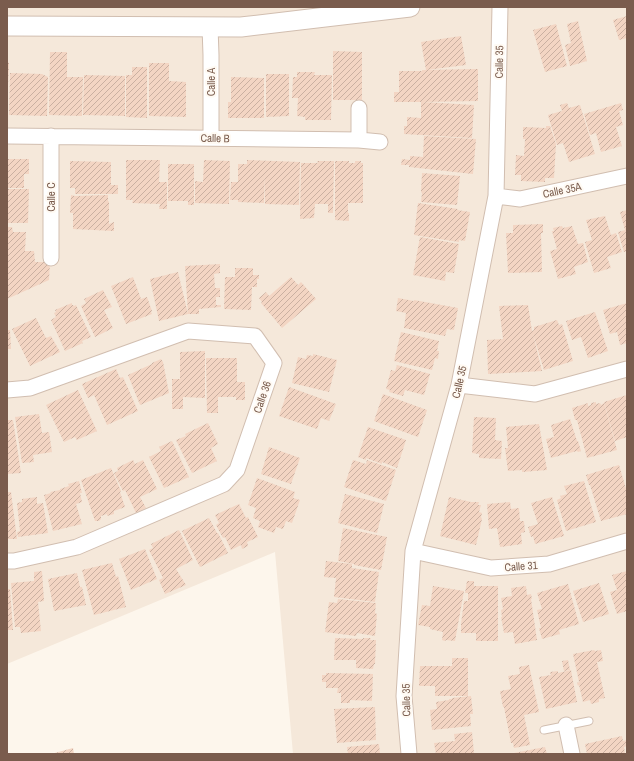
<svg xmlns="http://www.w3.org/2000/svg" width="634" height="761" viewBox="0 0 634 761" font-family="'Archivo Narrow',sans-serif">
  <style>
    .residential { fill: #f5e8da }
    .building { fill: url(#building-hatch) }
    .lines { fill: none; stroke-linecap: round; stroke-linejoin: round }
    .service-casing { stroke: #d1beb0; stroke-width: 9 }
    .minor-casing { stroke: #d1beb0; stroke-width: 17 }
    .tertiary-casing { stroke: #d1beb0; stroke-width: 21 }
    .service { stroke: #fff; stroke-width: 7 }
    .minor { stroke: #fff; stroke-width: 15 }
    .tertiary { stroke: #fff; stroke-width: 19 }
    .labels { text-anchor: middle; dominant-baseline: central; stroke-width: 4; stroke-linejoin: round; paint-order: stroke }
    .street-label { font-size: 11px; fill: #7a5c4d; stroke: #fffaf3 }
  </style>
  <defs>
    <pattern id="building-hatch" width="6" height="6" patternUnits="userSpaceOnUse"><rect width="6" height="6" fill="#f3d5c3"/><path d="M-1 1l2-2M0 6l6-6M5 7l2-2" fill="none" stroke="#cab0a1"/></pattern>
  </defs>
  <rect width="100%" height="100%" fill="#fdf6ec"/>
  <path class="residential" d="M7 7H627V754H293L275 552 7 664Z"/>
  <path class="building" d="M627 16V38L619 40 613 20Z
    M578 21 587 61 570 66 565 45 571 43 567 24Z
    M556 24 567 66 545 72 533 30Z
    M461 36 466 65 426 70 421 42Z
    M333 51 362 52V100H333Z
    M50 52H67V77H83L82 116 49 115Z
    M7 62 9 63 8 87H7Z
    M149 63H169V81L186 82V117L149 116Z
    M132 67H147V118L126 117V75H132Z
    M478 69V101L423 102 474 105 472 138 404 134V126H407V117L421 118V102H394V92H399V71H422V70Z
    M297 72H315L314 75H332L331 120H305V117L297 116 298 98H292L293 77H297Z
    M10 73 42 74 48 77 47 116 9 115Z
    M266 74H289V116L266 117Z
    M84 75 125 76V116L83 115Z
    M231 77 264 78V118H228V102H231Z
    M567 103 569 108 580 105 595 154 569 162 563 143 557 145 548 115 562 111 560 105Z
    M621 103 623 110 619 111 623 125 616 127 622 146 601 152 596 133 590 135 584 114Z
    M546 126H550L556 144 554 178H545V182L521 181V175H515L516 155 524 156 525 139H523V127L546 128Z
    M424 136 476 139 473 174 409 167V165H401L402 159 410 160V156L423 157Z
    M7 159H29V174H24V188H7Z
    M126 160H160L159 182H167V209H159L160 204 132 203 133 200H126Z
    M204 160 230 161 229 204 195 203V181L203 182Z
    M247 160 300 162 299 205 265 204V175L264 203 238 202V200H230L231 182H238V164H247Z
    M70 161 111 162V185H118V194H75V188H70Z
    M317 161H334L333 213H328V204H315L314 218 300 219 301 163H318Z
    M335 161H349V163H355V161H361V163H363V203H348V213H349V221L335 220Z
    M168 164H194V205H188V201H168Z
    M422 173 460 176 457 205 421 202 422 193 421 192Z
    M7 189H29L28 223H7Z
    M71 195 75 196 108 195V201L109 202V224L114 222V231L73 229V213H70Z
    M418 203 458 209 457 210 470 212 465 241 459 240V242L414 235Z
    M627 210V251L624 252 618 232 625 230 620 212Z
    M605 216 611 235 616 233 622 252 607 257 611 268 594 273 585 242 592 240 586 220Z
    M543 224V233H541L542 272 508 273 506 233H513V225Z
    M562 226 563 228 572 226 578 244 583 243 588 262 574 267 576 274 558 279 550 251 557 249 552 231H554L553 228Z
    M7 227H12L13 232H26L25 251H34L35 262H50L49 280 7 299Z
    M420 237 459 244 454 273 446 272 445 281 413 275Z
    M220 264V273L214 274 215 288H220V297H216V305H221V307L199 309V314H188L185 266Z
    M235 268H253V275H259V279H257V287H252L251 310 224 309 225 277H235Z
    M178 272 188 314 159 321 150 279Z
    M133 277 141 299 147 297 152 311 151 312 152 314 126 324 111 286Z
    M291 277 298 285 301 282 316 299 282 328 261 303 262 302 259 298 266 292 269 296Z
    M103 290 112 307 104 310 113 328 95 337 81 306 86 303 84 299Z
    M398 298 414 301V300L458 308 454 330 447 329 445 336 404 328 406 313 396 311Z
    M72 303V305H73L74 306 76 305 91 337 82 341 83 343 65 351 51 320 56 317 54 313 56 312 55 310Z
    M627 303V343L620 345 617 332 610 334 603 310Z
    M528 305 532 331 534 330V327L557 320 559 325 562 324 573 361 544 370 533 334 542 371 488 374 487 340 503 339 499 306Z
    M595 312 608 351 588 358 581 337 572 340 566 321Z
    M36 318 46 338 51 336 60 352 30 366 12 329Z
    M7 330H10L11 349H7Z
    M401 332 439 341 437 351H439L438 359 435 358 432 370 394 361Z
    M205 351V398L183 397V409H172V379H180V352Z
    M313 354 337 360 329 392 292 383 298 357 306 359 307 355 313 356Z
    M206 358H237V382H245V400H236V397H218V413H207Z
    M161 359 163 362 169 393 140 405 128 375 152 364V363Z
    M397 365 430 374 424 395 405 390 403 396 389 392 390 390 386 389 391 370 395 371Z
    M116 369 120 378 123 377 138 411 107 425 94 395 88 398 82 384Z
    M289 387 336 404 329 421 321 418 317 429 279 416Z
    M78 390 97 431 77 440 75 437 64 442 46 405Z
    M383 394 427 410 418 437 374 421Z
    M627 395V437L615 441 604 402Z
    M596 402V404L600 403 601 405 604 403 617 450 587 458 577 420H575L572 408 588 403V406L591 405V403Z
    M39 414 42 433 49 432 52 452 33 455 34 462 22 463 15 417Z
    M474 417 496 418 495 440 502 441 501 459 479 458V454L472 453Z
    M570 419 577 441H578L581 451 578 452 577 451 551 458 546 439 554 437 551 425Z
    M7 420H13L21 473 7 474Z
    M208 423 218 444 211 448 217 461 192 473 176 440 186 436 185 434Z
    M539 424 547 470 522 472V470L508 471 505 448H508L506 427Z
    M368 427 406 440 397 468 382 462V464L366 458V460L358 457Z
    M172 441 189 477 164 488 149 457 161 451 159 447Z
    M269 447 300 458 291 484 261 474Z
    M133 460 135 464 143 460 157 489 140 497 146 508 136 513 125 490 123 491 114 473 118 471 117 468Z
    M353 460 366 464 367 460 396 470 386 501 344 487Z
    M619 465 627 492V514L601 521 590 485H589L586 475Z
    M111 468 121 491 120 492 125 507 114 511V514L107 516V514L101 516V519L99 521H95L81 480Z
    M257 478 295 492 293 498 300 500 292 523 286 521 283 529 276 527 274 533 258 527 260 521 253 518 256 508 248 505Z
    M79 481 82 493H80L82 502 76 504 82 524 53 531 44 495 51 493 50 492 60 490V489L69 486 68 484Z
    M584 481 596 522 566 531 557 500 561 498 560 496 567 494 564 486Z
    M7 492H11L17 539H7Z
    M345 494 384 504 377 533 338 523Z
    M37 497V504L43 503 48 533 18 537 17 532 20 531 17 503 22 502V499Z
    M449 497 471 502H479L478 505H481L479 512 482 513 481 517 482 519 476 545 440 536Z
    M552 497 564 536 535 544 533 536 531 537 528 527 538 524 531 503Z
    M510 502 511 509 519 508 520 521H524L525 532 521 533 522 544 500 547 497 528 489 529 487 504Z
    M239 504 246 518 248 517 258 537 247 542 248 546 242 549 241 545 231 550 225 537 223 538 216 525 219 523 215 515Z
    M209 518 217 533H218L228 553 200 567 182 531Z
    M343 528 387 537 381 570 354 565V564L338 561Z
    M179 530 193 560 176 569 186 585 165 594 159 580 163 578 149 550 153 548 151 544Z
    M145 549 157 579 131 590 119 559Z
    M326 561 352 564V568L379 572 375 602 334 597 336 578 324 577Z
    M112 563 116 577 118 576 126 607 94 615 82 570Z
    M42 571 44 601 38 602 41 631 21 633 20 627H15L11 583 34 581V572Z
    M627 571V611L617 614 610 592 617 590 612 575Z
    M77 573 80 587H82L86 605 54 611 48 579Z
    M467 581H474V586H498V641H476V633H461V624L464 601H468V593H465Z
    M599 583 609 614 583 622 573 591Z
    M568 584 579 624 559 630 560 634 542 639 539 628H541L537 610 542 609 537 593Z
    M433 586 464 591 455 641 446 640 445 641 442 640 443 632 430 629V627L418 625 422 605 430 606Z
    M526 586 527 595 531 594 532 599H531L537 640 515 644 513 632 504 633 501 617H502L501 610 503 609 501 598 512 596 511 588Z
    M7 589H10L13 630H7Z
    M338 599 376 603 375 613 377 614 375 636 357 633 356 636 325 632 329 602 337 603Z
    M335 638 363 639V638H371L370 640H376L375 664H374L373 669 356 668V660H334Z
    M594 650 595 651 601 650 603 661 597 662 605 698 599 699V702L591 704 590 700 583 702 579 685 578 686 577 683 579 682 573 654Z
    M452 658H468V696H435V686H419L420 666H452Z
    M568 660 570 670 564 671 562 661Z
    M529 665 539 712 524 715 530 745 514 748 513 743H511L504 707H503L500 691 511 689 508 676 520 674 519 667Z
    M571 670 577 702 546 709 539 677 551 675 550 672 558 671V673Z
    M326 673 373 674 372 701 350 700V703H341V693H337L338 688H326V682H322V675H326Z
    M471 696 473 714H470L471 726 432 730 430 710 437 709 436 702 449 700V699H452V698Z
    M375 707 376 740 337 743 334 709Z
    M472 732 474 753H469V754H436L434 743 455 741 454 734Z
    M622 736 623 741 627 740V746L624 747 625 754H587L585 744Z
    M379 744 380 754H348L347 747Z
    M545 747 547 754H514V753Z
    M73 748 74 754H51Z"/>
  <g class="lines">
    <defs>
      <path id="service" d="M544 730 589 721"/>
      <path id="minor" d="M210 27 211 55V138
        M7 136 359 140 380 142
        M51 136V258
        M359 140V108
        M496 196 520 199 627 176
        M459 385 535 394 627 369
        M7 390 30 388 188 331 255 336 274 363 237 470 224 484 77 547 14 561H7
        M413 551 491 568 549 564 627 541
        M566 725 572 754
        M409 754 404 696 413 551 459 385 496 196 500 7"/>
      <path id="tertiary" d="M7 26 241 27 410 7"/>
    </defs>
    <use href="#service" class="service-casing"/>
    <use href="#minor" class="minor-casing"/>
    <use href="#tertiary" class="tertiary-casing"/>
    <use href="#service" class="service"/>
    <use href="#minor" class="minor"/>
    <use href="#tertiary" class="tertiary"/>
  </g>
  <g class="labels">
    <g class="street-label">
      <text transform="translate(499 62) rotate(-89)">Calle 35</text>
      <text transform="translate(211 82) rotate(-90)">Calle A</text>
      <text transform="translate(215 138) rotate(1)">Calle B</text>
      <text transform="translate(562 190) rotate(-12)">Calle 35A</text>
      <text transform="translate(51 197) rotate(-90)">Calle C</text>
      <text transform="translate(459 382) rotate(-77)">Calle 35</text>
      <text transform="translate(262 397) rotate(-71)">Calle 36</text>
      <text transform="translate(521 566) rotate(-4)">Calle 31</text>
      <text transform="translate(406 700) rotate(-91)">Calle 35</text>
    </g>
  </g>
  <rect width="634" height="761" fill="none" stroke="#7a5c4d" stroke-width="16"/>
</svg>
